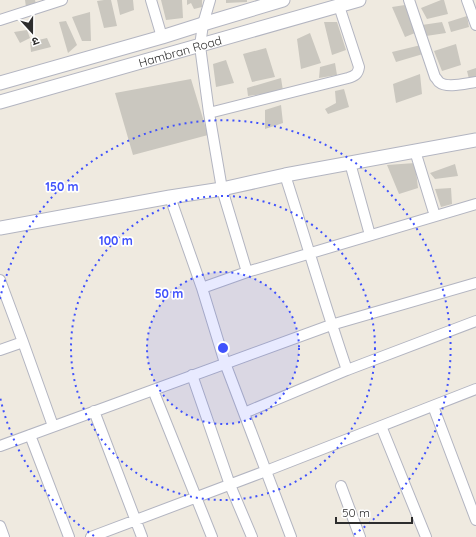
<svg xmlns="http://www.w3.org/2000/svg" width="476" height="537" viewBox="0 0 476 537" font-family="Quicksand,'Noto Sans Devanagari',sans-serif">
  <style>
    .building { fill: #cac7bf }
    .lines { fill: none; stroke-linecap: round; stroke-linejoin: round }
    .street-casing { stroke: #b3b5c1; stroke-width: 12 }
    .secondary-casing { stroke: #b3b5c1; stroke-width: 15 }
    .street { stroke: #fff; stroke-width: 10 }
    .secondary { stroke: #fff; stroke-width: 13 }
    .ring { fill: none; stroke: #4052fc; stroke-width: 2; stroke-dasharray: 2 4 }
    .labels { text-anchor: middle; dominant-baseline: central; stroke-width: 3.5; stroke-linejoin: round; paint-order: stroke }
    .street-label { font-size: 12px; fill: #2d2d2d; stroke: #fff }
    .centre { fill: #4052fc; stroke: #fff; stroke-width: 2 }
    .ring-label { font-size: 12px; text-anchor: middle; font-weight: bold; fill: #4052fc; stroke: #fff; stroke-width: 3.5; stroke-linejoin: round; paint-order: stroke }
  </style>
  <rect width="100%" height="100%" fill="#efeae0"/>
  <path class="building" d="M25 0H35L36 4 26 7Z
    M104 0H111L117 26 104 28 97 1Z
    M117 0H133L134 10 120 15Z
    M161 0H182L183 18 166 20Z
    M187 0H202V7L194 9 191 3 187 5Z
    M226 0H247V2L226 3Z
    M441 0H444L448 14 427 19 421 8Z
    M405 5 415 33 405 37 392 7Z
    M90 12 91 41H82L72 17Z
    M467 16 469 27 451 32 448 22Z
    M66 21 77 45 68 53 59 22Z
    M324 22H337L346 50 332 55Z
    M442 22 446 33 426 36 422 25Z
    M27 30 30 38 20 43 14 32Z
    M310 33 321 63 301 69 297 39Z
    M47 38 51 47 31 52 30 42Z
    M456 44 461 65 442 71 434 51Z
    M421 45 423 54 396 62 392 52Z
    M266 48 275 77 252 82 243 54Z
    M226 60 234 83 216 87 213 64Z
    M335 63 337 75 319 78 320 67Z
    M476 68V77L469 79 467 71Z
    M420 74 422 94 396 103 393 84Z
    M281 78 283 91 248 96 247 88Z
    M191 79 208 135 133 155 115 93Z
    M344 89 349 107 328 114 325 109 336 103 335 91Z
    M281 105 283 123 265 129V110Z
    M415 163 418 188 399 194 387 165Z
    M455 164 458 176 435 179 430 173Z
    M451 188 452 204 441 207 435 189Z"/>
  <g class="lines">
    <defs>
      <path id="street" d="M151 0 162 37
        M210 0 203 24 200 46 209 113 222 189 247 272
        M409 0 435 77C437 79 438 81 439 82 447 89 467 83 476 82
        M467 0 476 25
        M0 20 62 0
        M209 113 348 78C355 76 358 74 359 67L339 6
        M415 151 435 216
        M350 163 370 235
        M285 175C306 240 325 306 347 370
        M170 197 202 288 247 272 476 204
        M0 280 23 342 53 426
        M202 288 225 363 291 537
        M0 350 23 342
        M192 375 230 485 252 537
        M153 390 212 537
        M433 406 476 520
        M94 411 142 537
        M244 413 347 370 476 321
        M381 426 426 537
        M30 435 69 537
        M0 446 331 325 476 283
        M341 486 360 537
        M0 526 4 537
        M91 537 266 471 476 389"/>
      <g id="secondary">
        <path d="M0 83 162 37 203 24 283 0"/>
        <path id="s1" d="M0 102 359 0"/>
        <path d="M0 228 170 197 222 189 285 175 476 140"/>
      </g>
    </defs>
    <use href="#street" class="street-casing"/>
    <use href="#secondary" class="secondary-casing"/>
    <use href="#street" class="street"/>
    <use href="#secondary" class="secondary"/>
  </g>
  <circle cx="223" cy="348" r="76" fill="#4052fc" fill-opacity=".12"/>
  <g class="ring">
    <circle cx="223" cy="348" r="76"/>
    <circle cx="223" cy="348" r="152"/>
    <path d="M94 536A228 228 0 0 1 0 397M0 299A228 228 0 1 1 352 536"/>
  </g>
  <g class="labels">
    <g class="street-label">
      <text stroke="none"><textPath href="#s1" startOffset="187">Hambran Road</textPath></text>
    </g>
  </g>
  <circle cx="223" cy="348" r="6" class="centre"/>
  <g class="ring-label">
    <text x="62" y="191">150 m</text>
    <text x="116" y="245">100 m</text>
    <text x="169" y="298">50 m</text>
  </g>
  <g transform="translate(32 32) rotate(159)" stroke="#ffffff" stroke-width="3" paint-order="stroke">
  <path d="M0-3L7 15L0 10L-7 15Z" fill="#2d2d2d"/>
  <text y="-6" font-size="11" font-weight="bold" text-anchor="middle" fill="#2d2d2d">उ</text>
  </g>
  <path d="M336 517v6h76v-6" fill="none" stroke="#2d2d2d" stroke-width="2"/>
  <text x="342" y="517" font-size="12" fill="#2d2d2d" stroke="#ffffff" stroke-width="3" paint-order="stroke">50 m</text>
</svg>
